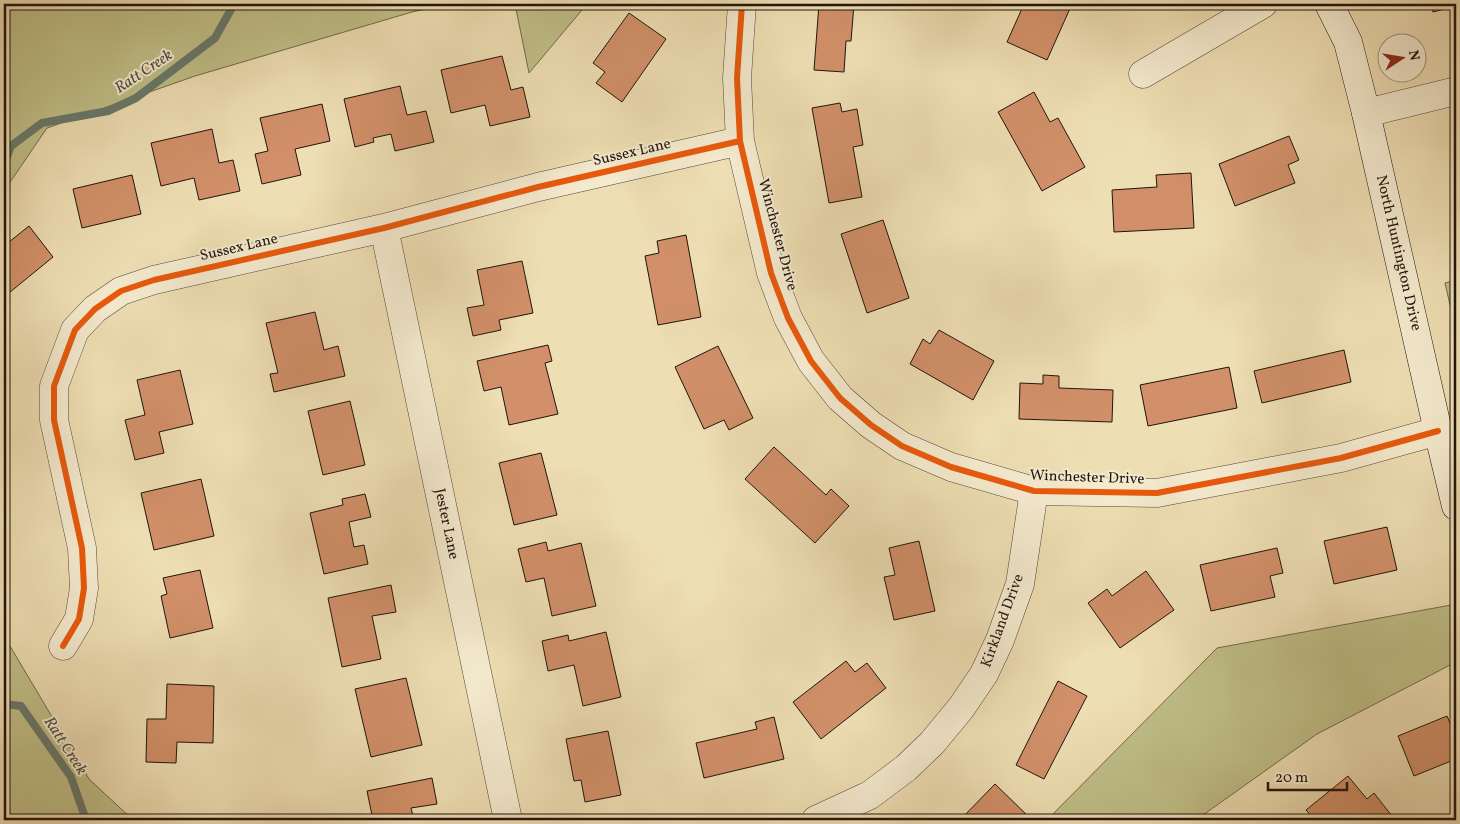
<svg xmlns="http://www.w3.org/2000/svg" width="1460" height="824" viewBox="0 0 1460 824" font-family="Vollkorn,serif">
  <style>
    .green { fill: #c0bf88; stroke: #706a4a }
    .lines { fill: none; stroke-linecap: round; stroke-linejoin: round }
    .stream { stroke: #69796c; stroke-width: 8 }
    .building { fill: #d19069; stroke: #21140d }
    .street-casing { stroke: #544636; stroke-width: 29 }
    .secondary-casing { stroke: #21140d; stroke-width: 29 }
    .street { stroke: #f4eace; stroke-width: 28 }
    .secondary { stroke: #f4eace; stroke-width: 28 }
    .cycleway-casing { stroke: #f4eace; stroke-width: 9 }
    .cycleway { stroke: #e8590c; stroke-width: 6 }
    .labels { text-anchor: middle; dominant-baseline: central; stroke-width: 4; stroke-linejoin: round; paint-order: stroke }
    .street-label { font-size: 15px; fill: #21140d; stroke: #f4eace }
    .water-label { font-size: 16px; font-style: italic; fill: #4b4f44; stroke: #f4eace }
  </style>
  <rect width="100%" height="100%" fill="#eedeb3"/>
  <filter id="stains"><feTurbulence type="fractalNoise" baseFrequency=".004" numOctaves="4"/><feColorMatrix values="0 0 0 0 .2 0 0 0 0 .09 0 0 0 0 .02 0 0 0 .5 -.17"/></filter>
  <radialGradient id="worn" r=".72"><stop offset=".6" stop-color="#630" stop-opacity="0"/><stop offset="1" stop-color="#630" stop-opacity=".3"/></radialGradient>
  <path class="green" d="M4 4H449L412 12 195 76 47 128 4 191Z
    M515 4H587L529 73Z
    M1456 280V331L1445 283Z
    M1451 605 1456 623V662L1317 734 1196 820H1047L1217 648Z
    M4 636 89 779 133 820H4Z"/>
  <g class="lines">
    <path class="stream" d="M4 164 11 146 42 123 108 111 136 98 215 38 234 4
      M4 704 21 706 71 777 85 817 87 820"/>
  </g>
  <path class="building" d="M819 4H854L851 41H846L844 72 814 70Z
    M1024 4H1072L1047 60 1007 42Z
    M1431 4H1456V6L1433 12Z
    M629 13 666 39 622 102 596 83 605 72 593 63Z
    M502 56 511 90 523 87 530 117 490 126 485 105 451 113 441 70Z
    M400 86 407 115 426 111 434 142 395 151 391 134 373 138 374 142 355 147 344 99Z
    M1034 92 1050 122 1058 118 1085 167 1042 191 998 112Z
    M840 103 842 112 857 109 863 145 853 147 862 197 829 203 812 108Z
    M322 104 330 141 295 149 301 175 262 184 255 154 268 151 260 118Z
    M212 129 219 163 233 160 240 191 199 200 194 178 161 186 151 143Z
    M1289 136 1299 160 1288 165 1295 183 1235 206 1219 164Z
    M1191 173 1194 228 1114 232 1112 190 1157 187 1156 175Z
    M132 175 141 214 82 228 73 189Z
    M883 220 909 298 867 313 841 234Z
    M29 226 53 257 4 297V246Z
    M686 235 701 317 658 325 645 256 659 253 657 241Z
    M522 261 533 313 499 320 501 330 473 336 467 308 484 305 477 270Z
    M315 312 324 350 338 346 345 376 274 392 270 374 278 373 266 323Z
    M939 330 994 361 973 400 910 364 923 339 930 344Z
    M548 345 552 361 545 363 558 414 509 425 501 387 484 391 477 361Z
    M718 346 753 418 729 430 724 420 704 429 675 367Z
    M1344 350 1351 382 1262 403 1254 371Z
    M1229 367 1237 408 1148 426 1140 385Z
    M180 370 193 424 159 432 164 453 135 460 125 420 145 415 137 380Z
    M1043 375 1059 376V388L1113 390 1112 422 1019 419 1020 383 1043 384Z
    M350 401 365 465 323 475 308 411Z
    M774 447 826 495 831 489 849 506 815 543 745 479Z
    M541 453 557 515 514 525 499 463Z
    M201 479 214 536 154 550 141 493Z
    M365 494 371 517 349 522 354 547 364 545 368 564 324 574 310 513 343 505 342 499Z
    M1387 527 1397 570 1334 584 1324 541Z
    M919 541 935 611 894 620 884 577 895 575 889 548Z
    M546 542 548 551 581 543 596 606 552 616 544 578 526 582 518 549Z
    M1277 548 1283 573 1270 576 1275 597 1211 611 1200 565Z
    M200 570 213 628 170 638 161 596 167 594 163 578Z
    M1146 571 1174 610 1120 648 1088 603 1107 589 1112 596Z
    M391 585 396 612 372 616 381 659 342 667 328 598Z
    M606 632 621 697 583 706 574 665 548 671 542 641 568 635 569 641Z
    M846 661 855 672 867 663 886 688 821 739 793 702Z
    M406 678 422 745 371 757 355 689Z
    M1058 681 1087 696 1044 779 1016 765Z
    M167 684 214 686 213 743 177 742 176 763 146 762 147 719H166Z
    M1447 716 1456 738V759L1414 776 1398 736Z
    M774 717 784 759 704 778 696 743 757 729 755 722Z
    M608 731 621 795 585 802 581 780 574 781 566 739Z
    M1348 776 1367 799 1374 793 1392 816 1387 820H1315L1306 810Z
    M432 778 437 804 411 808 414 820H373L367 791Z
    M995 784 1031 819 1029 820H960Z"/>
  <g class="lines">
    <defs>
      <path id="street" d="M742 4 737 78 740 141 771 273 788 318 811 361 840 398 871 425 902 446 951 467 1034 491 1157 493 1341 458 1438 431
        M1143 74 1263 4
        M1366 113 1456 91
        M384 228 508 820
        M63 646 79 619 84 588 82 548 54 420V386L75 330 95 309 121 291 154 280 384 228 538 187 740 141
        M816 820 870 795 906 768 932 743 961 708 984 674 1000 640 1020 584 1034 491"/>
      <path id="secondary" d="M1329 4 1348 42 1366 113 1438 431 1456 506"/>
    </defs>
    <use href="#street" class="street-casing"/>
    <use href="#secondary" class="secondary-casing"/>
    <use href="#street" class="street"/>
    <use href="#secondary" class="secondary"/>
    <defs>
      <path id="cycleway" d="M742 4 737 78 740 141 771 273 788 318 811 361 840 398 871 425 902 446 951 467 1034 491 1157 493 1341 458 1438 431
        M63 646 79 619 84 588 82 548 54 420V386L75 330 95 309 121 291 154 280 384 228 538 187 740 141"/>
    </defs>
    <use href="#cycleway" class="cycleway-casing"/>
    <use href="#cycleway" class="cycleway"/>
  </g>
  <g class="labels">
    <g class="street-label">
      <text transform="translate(632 153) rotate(-13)">Sussex Lane</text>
      <text transform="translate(777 235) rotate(75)">Winchester Drive</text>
      <text transform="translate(239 248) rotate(-13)">Sussex Lane</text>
      <text transform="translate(1398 253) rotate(77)">North Huntington Drive</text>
      <text transform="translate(1087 478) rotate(2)">Winchester Drive</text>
      <text transform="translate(446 524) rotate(78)">Jester Lane</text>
      <text transform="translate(1003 621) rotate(-70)">Kirkland Drive</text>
    </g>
    <g class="water-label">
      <text transform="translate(144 72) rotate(-34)">Ratt Creek</text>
      <text transform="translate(65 746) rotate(57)">Ratt Creek</text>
    </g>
  </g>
  <rect width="1460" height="824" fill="none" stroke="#eedeb3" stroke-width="20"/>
  <rect x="5" y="5" width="1450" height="814" fill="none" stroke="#21140d" stroke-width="2.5"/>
  <rect x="10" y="10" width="1440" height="804" fill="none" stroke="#21140d"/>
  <g transform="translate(1402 58) rotate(78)"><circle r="24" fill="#f4eace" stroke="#a09481"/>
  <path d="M0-4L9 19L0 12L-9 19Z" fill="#8f2418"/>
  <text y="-8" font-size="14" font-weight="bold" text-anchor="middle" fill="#21140d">N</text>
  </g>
  <path d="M1268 782v8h79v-8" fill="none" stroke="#21140d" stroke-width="2.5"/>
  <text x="1275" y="782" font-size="15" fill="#21140d" stroke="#f4eace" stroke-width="4" paint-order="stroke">20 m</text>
  <rect width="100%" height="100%" filter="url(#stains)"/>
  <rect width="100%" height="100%" fill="url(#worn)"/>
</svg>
